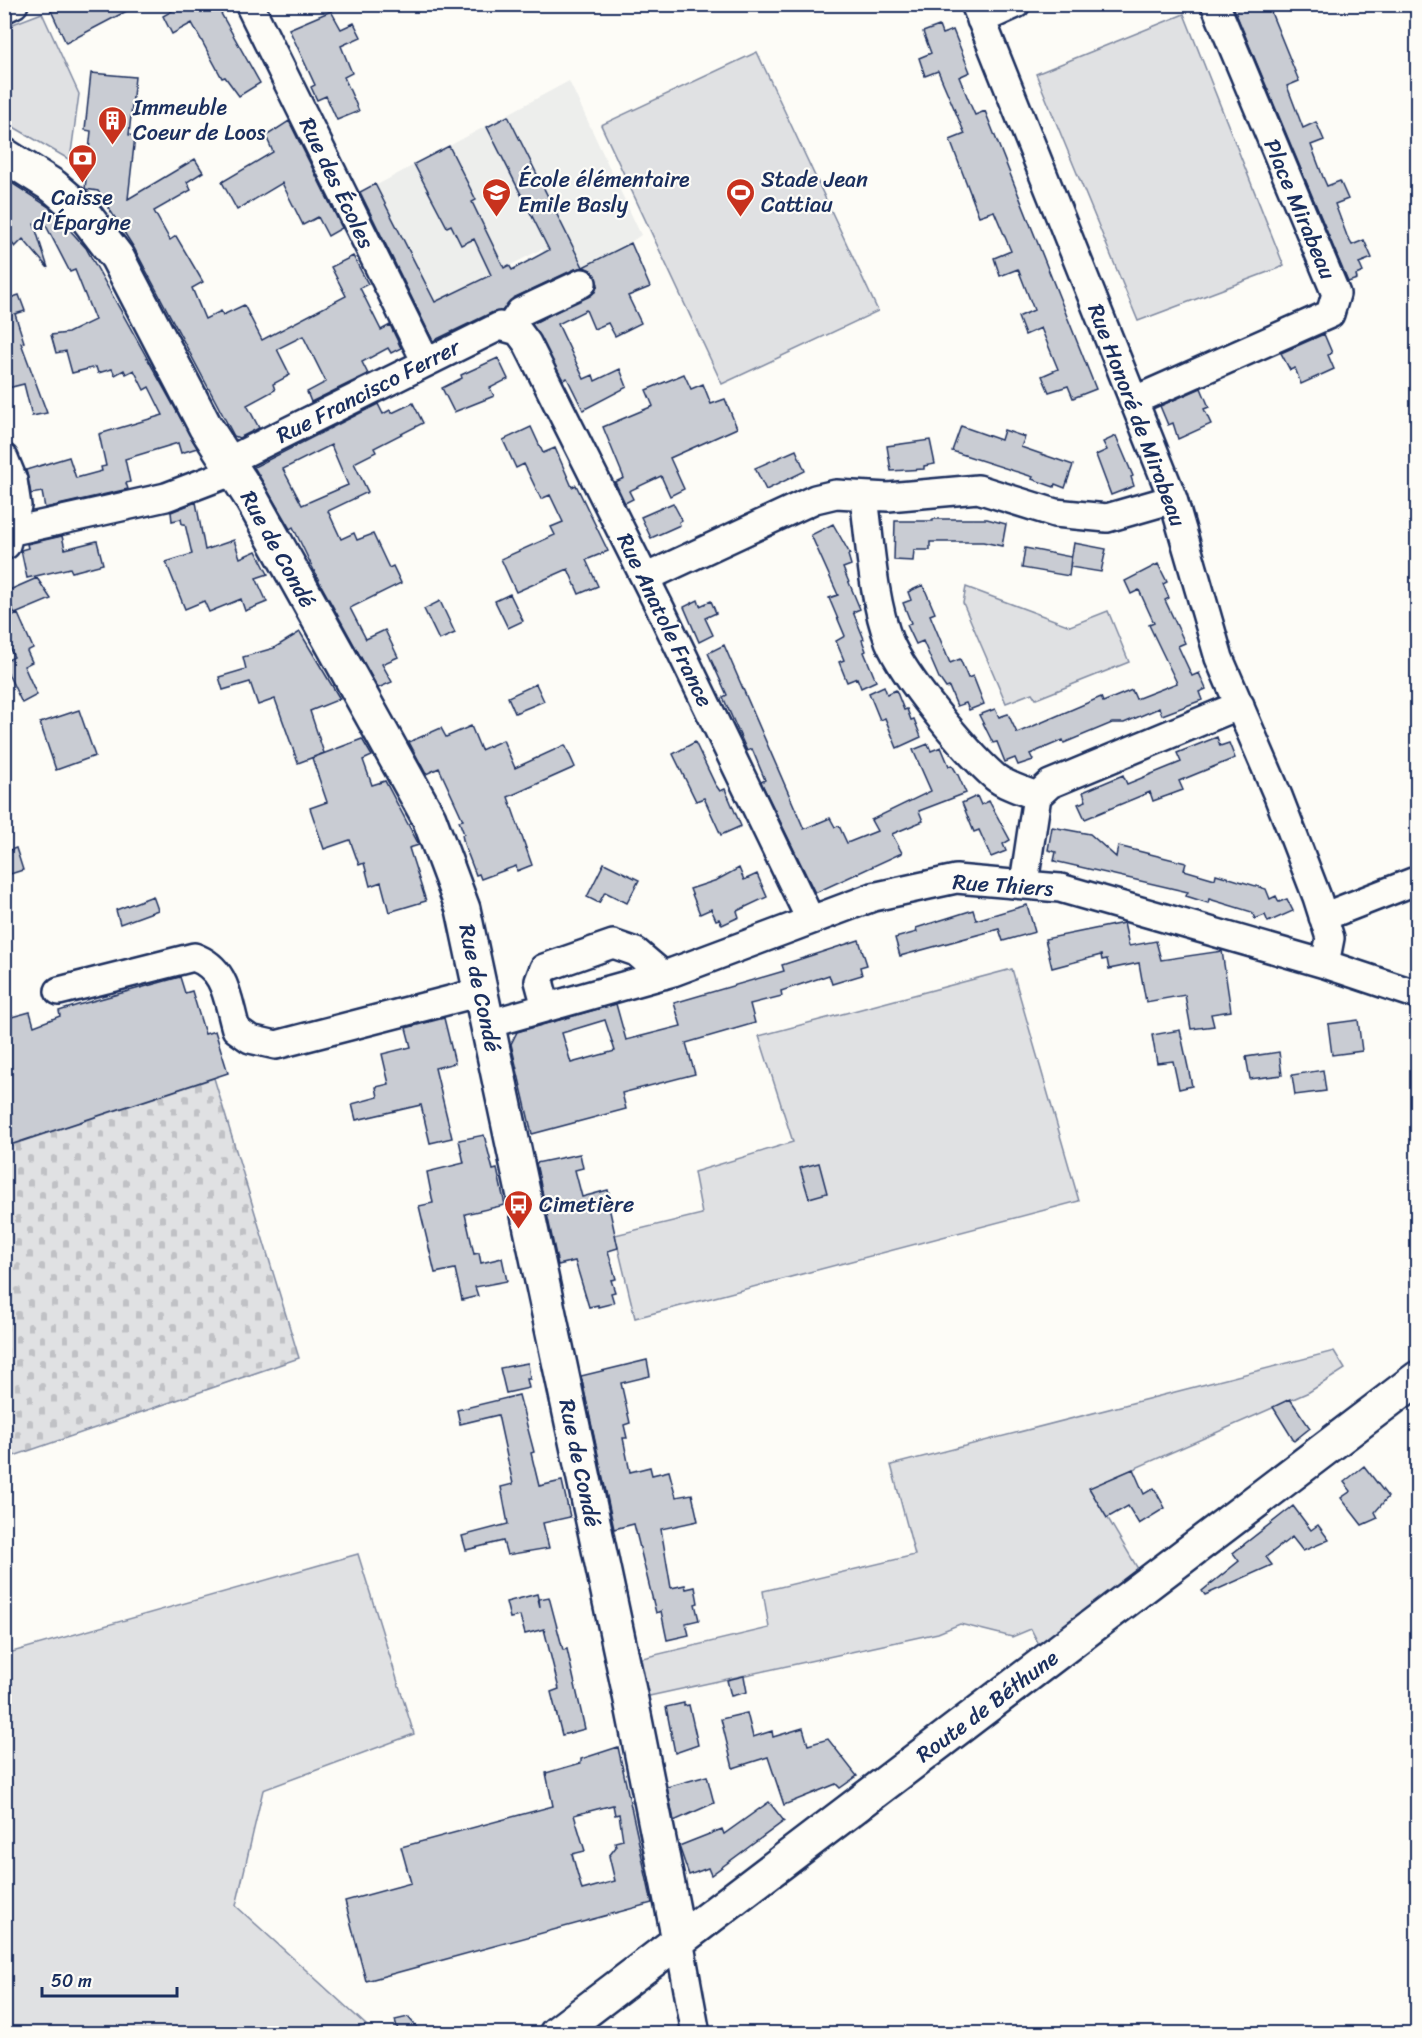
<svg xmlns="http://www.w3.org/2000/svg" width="1422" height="2038" viewBox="0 0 1422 2038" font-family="Sriracha,sans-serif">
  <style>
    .built { fill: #edeeec }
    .grass { fill: #e0e1e3; stroke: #7e88a0; stroke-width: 1.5 }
    .cemetery { fill: url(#cemetery-stones); stroke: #7e88a0; stroke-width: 1.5 }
    .building { fill: #c9ccd3; stroke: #1b2f5e; stroke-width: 1.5; fill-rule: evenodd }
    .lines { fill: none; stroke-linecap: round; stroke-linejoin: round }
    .minor-casing { stroke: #1b2f5e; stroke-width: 32 }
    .major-casing { stroke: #1b2f5e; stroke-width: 38 }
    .minor { stroke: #fdfcf7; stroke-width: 27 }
    .major { stroke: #fdfcf7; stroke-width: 33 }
    .labels { text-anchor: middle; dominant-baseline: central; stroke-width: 4.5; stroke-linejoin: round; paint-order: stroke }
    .poi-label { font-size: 22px; fill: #1b2f5e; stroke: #fdfcf7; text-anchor: start }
    .street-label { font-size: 22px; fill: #1b2f5e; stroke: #fdfcf7 }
  </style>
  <defs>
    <pattern id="cemetery-stones" width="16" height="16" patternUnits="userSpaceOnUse" patternTransform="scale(1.5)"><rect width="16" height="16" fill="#e0e1e3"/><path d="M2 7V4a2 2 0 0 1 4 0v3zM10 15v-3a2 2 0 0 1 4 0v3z" fill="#c0c1c5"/></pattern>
  </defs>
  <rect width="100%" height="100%" fill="#fdfcf7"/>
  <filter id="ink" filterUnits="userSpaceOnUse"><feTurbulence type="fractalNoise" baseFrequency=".0167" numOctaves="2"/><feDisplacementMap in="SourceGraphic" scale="12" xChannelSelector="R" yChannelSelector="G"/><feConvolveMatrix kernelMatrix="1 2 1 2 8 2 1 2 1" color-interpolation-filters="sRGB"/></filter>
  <g filter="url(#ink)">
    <path class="built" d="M569 81 641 235 587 272 559 282 542 249 505 268 496 263 491 275 452 294 469 329 428 350 353 198Z"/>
    <path class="grass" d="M42 13 79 94 70 160 5 122V27Z
      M1184 14 1284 266 1138 321 1036 74Z
      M757 52 878 311 722 384 601 125Z
      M966 587 1070 626 1108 611 1129 662 1036 699 1032 693 1006 703 963 603Z
      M1012 969 1079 1201 635 1318 615 1235 702 1214 694 1172 793 1142 759 1036Z
      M1334 1351 1345 1369 1309 1392 1090 1488 1147 1584 1047 1660 1031 1629 1012 1637 960 1624 938 1633 631 1700 638 1659 769 1628 763 1591 915 1555 891 1465Z
      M358 1554 414 1734 263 1790 236 1906 366 2025 343 2034 5 2033V1654Z"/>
    <path class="cemetery" d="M214 1078 299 1358 5 1459V1147Z"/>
    <path class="building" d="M48 4H140L66 43Z
      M184 4H213L216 11 219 10 260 83 239 96 225 77 222 78 192 23 172 34 163 16Z
      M1232 4H1253L1255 10 1268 5 1299 81 1287 86 1303 128 1316 122 1324 140 1311 145 1323 177 1327 186 1340 181 1348 199 1335 204 1347 236 1352 245 1364 240 1372 258 1359 263 1363 272 1356 275 1357 279 1348 282Z
      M331 11 341 29 354 23 361 37 341 46 352 73 344 77 359 111 337 120 326 96 317 100 311 87 315 85 289 29Z
      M939 26 942 34 953 30 970 72 959 77 971 106 975 115 985 111 1096 389 1073 398 1068 386 1049 392 1042 376 1058 369 1041 328 1025 335 1018 317 1034 310 1018 269 1000 276 994 258 1011 251 994 211 979 216 950 140 965 134 938 71 925 76 919 58 931 53 923 32Z
      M91 73 135 77 129 135 135 136 128 199 195 159 203 172 187 182 191 190 154 211 170 240 176 236 203 282 192 288 205 319 221 311 223 315 244 305 262 340 346 296 331 267 353 256 368 284 360 288 381 330 390 325 401 348 391 353 388 348 362 362 368 374 311 402 307 392 326 382 303 336 277 349 290 375 273 384 275 390 247 405 259 428 239 438 234 436 134 248 98 191 85 189 91 131 85 130Z
      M508 116 583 267 631 243 650 287 628 296 641 323 615 336 608 323 594 329 586 310 558 324 584 379 593 375 595 381 620 369 627 387 583 410 567 378 563 380 532 324 595 292 598 284 591 270 584 267 575 269 513 298 502 311 493 312 433 341 360 192 375 184 435 302 491 275 474 239 461 245 451 225 447 227 414 164 449 146 476 200 472 202 504 268 509 265 512 270 549 250 487 127Z
      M289 121 342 228 328 236 318 217 303 225 282 183 237 210 222 182 273 152 266 136Z
      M4 178 49 207 86 248 197 448 181 453 178 443 125 459 130 482 126 483 128 489 45 508 42 492 31 494 26 470 69 457 76 478 102 471 101 467 106 466 99 434 163 415 149 387 144 390 134 370 126 374 124 370 115 375 112 369 98 373 96 367 72 373 66 351 56 353 51 335 68 333 95 320 75 270 70 272 43 220 34 224 48 268 23 239 15 247 4 233Z
      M4 291H8L10 298 19 295 25 311 15 314 24 342 21 343 47 413 32 416 24 384 4 389Z
      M1324 334 1332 353 1328 355 1334 369 1301 384 1295 368 1290 370 1281 353Z
      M498 358 508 379 490 388 494 396 454 412 442 388 462 378 461 375Z
      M684 374 691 389 703 384 711 404 725 399 737 428 670 458 684 489 670 496 661 476 629 491 633 499 625 503 615 482 624 478 603 427 653 406 646 390Z
      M1201 388 1209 407 1204 409 1211 424 1178 439 1173 423 1168 425 1160 406Z
      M413 403 423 423 374 448 376 452 354 463 368 492 328 511 341 539 354 533 357 540 373 534 389 568 393 566 401 583 350 608 366 639 385 630 398 657 382 664 392 682 378 688 321 585 293 527 290 529 254 467 378 404 383 414 390 410 392 413ZM331 445 348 485 302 505 283 469Z
      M961 426 1001 440 1004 430 1025 437 1021 447 1073 465 1065 488 1055 484 1054 487 1032 479 1033 477 952 451Z
      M531 427 543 453 555 448 572 487 576 485 608 551 586 560 598 586 579 594 568 569 516 592 501 559 555 535 551 527 563 522 550 495 541 499 524 464 516 468 503 440Z
      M1116 436 1133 476 1131 477 1134 486 1111 495 1096 455 1107 450 1103 442Z
      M930 440 935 464 924 466V469L891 471 887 446Z
      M796 450 805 471 766 490 755 468Z
      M196 502 205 550 234 540 240 558 256 551 268 574 256 578 267 602 245 611 241 599 209 612 204 601 185 609 166 562 192 554 185 524H182L181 519 172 521 171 512Z
      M673 503 682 520 679 522 680 525 651 538 641 517Z
      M933 519H987L1006 524 1002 546 983 542H930V550H914L913 561 894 560 895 521H933Z
      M833 524 850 554 848 555 851 565 843 568 860 609 853 612 864 639 862 640 866 651 864 652 876 681 861 688 857 678 847 682 839 662 844 660 836 641 845 636 829 598 838 595 811 535Z
      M62 536 65 549 97 541 103 564 72 572 70 568 27 578 21 550 28 548 27 544Z
      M1074 543 1106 549 1101 572 1070 567Z
      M1025 548 1071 557 1069 576 1022 568Z
      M1158 564 1167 582 1163 584 1169 598 1165 600 1185 643 1178 646 1192 676 1199 673 1206 689 1199 692 1202 700 1162 715 1159 708 1124 723H1112L1064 743 1063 740 1030 754 1033 760 1018 765 1015 758 1005 762 997 742 993 743 979 715 995 709 999 717 1008 714 1017 733 1101 697 1103 702 1132 690 1136 699 1177 683 1149 625 1154 623 1139 590 1131 594 1125 581Z
      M37 578 51 599 15 614 5 592Z
      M923 585 935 613 930 615 950 663 960 659 968 678 973 676 984 704 969 710 966 703 957 706 949 687 946 688 939 678 923 641 916 644 907 625 911 623 903 603 911 600 908 592Z
      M510 594 523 621 508 628 495 601Z
      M698 600 700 606 711 601 716 613 705 618 713 635 699 642 684 607Z
      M440 601 455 633 439 640 424 609Z
      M18 614 33 648 27 651 32 662 24 666 37 695 22 703 4 665V662L14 657 4 638V620Z
      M300 632 340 699 310 711 324 753 298 763 275 699 258 705 250 682 223 690 219 677 246 669 243 657 274 648Z
      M724 645 804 829 830 818 835 827 839 826 847 843 877 831 871 820 931 791 913 750 928 744 931 751 941 747 949 766 952 765 958 775 966 793 919 811 923 821 892 834 902 853 815 893 761 782 765 780 752 749 747 751 723 697 727 695 708 653Z
      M536 684 544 701 515 713 508 697Z
      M884 686 887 694 896 690 904 710 907 709 911 720 914 719 921 737 897 748 885 718 880 720 869 693Z
      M79 710 95 756 56 770 40 723Z
      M471 726 481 750 503 740 515 768 565 745 575 767 508 797 532 865 517 871 516 866 481 879 479 874 476 875 464 844 462 835 464 834 459 821 463 820 439 768 426 774 409 742 441 728 446 737Z
      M1217 737 1220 746 1229 743 1235 758 1179 781 1183 790 1153 801 1150 792 1085 819 1078 804 1086 801 1083 792 1123 775 1127 784 1181 762 1177 753Z
      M362 739 372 756 363 760 372 785 385 781 419 845 409 848 426 901 389 912 381 882 370 886 364 863 359 865 350 840 324 849 310 808 327 802 312 758Z
      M695 742 715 784 720 791 725 789 741 826 721 835 704 798 696 801 673 754Z
      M977 796 981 805 989 801 1010 840 1003 844 1006 851 991 857 979 830 974 832 962 803Z
      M1052 827 1090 834 1116 857 1118 846 1186 863 1184 870 1215 879 1216 874 1266 889 1270 899 1276 896 1279 902 1287 899 1293 911 1268 922 1265 915 1255 919 1252 912 1209 899 1208 903 1186 896 1188 892 1054 861 1056 852 1048 850Z
      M16 848 23 870 4 876V852Z
      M604 863 639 880 627 903 605 892 599 903 587 897Z
      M739 868 744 880 757 874 767 897 737 911 739 917 722 925 719 919 716 920 711 909 700 914 690 889 717 880Z
      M153 896 158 910 120 924 116 910Z
      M1027 905 1035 932 1003 941 999 929 900 956 895 938 917 932 916 928 973 910 976 920Z
      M1124 923 1129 946 1156 941 1161 960 1222 951 1231 1011 1211 1014 1214 1026 1191 1029 1185 995 1146 1002 1139 963 1109 969 1107 959 1102 960 1101 955 1052 968 1045 939Z
      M859 940 867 965 860 967 862 975 832 984 829 975 781 991 782 996 750 1004 755 1023 686 1043 695 1074 622 1093 626 1109 532 1134 511 1044 517 1032 616 1004 626 1040 681 1026 674 1003 784 971 782 965ZM605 1020 615 1051 571 1063 562 1033Z
      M180 977 185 993 192 991 205 1034 215 1031 228 1073 4 1147V1019L30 1012 34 1026 60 1016 59 1011 78 1005Z
      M444 1018 455 1063 435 1068 452 1138 430 1143 421 1105 356 1120 352 1104 378 1097 376 1087 389 1084 382 1054 411 1047 406 1028Z
      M1358 1020 1362 1051 1332 1055 1328 1024Z
      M1180 1030 1192 1086 1179 1089 1173 1061 1157 1063 1152 1035Z
      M1279 1052 1282 1075 1250 1079 1246 1057Z
      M1323 1070 1326 1091 1295 1095 1292 1075Z
      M484 1135 493 1170 497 1169 505 1205 465 1214 474 1254 479 1253 481 1263 502 1258 507 1281 475 1287 478 1296 462 1300 455 1269 435 1273 419 1206 433 1203 427 1172 464 1163 459 1140Z
      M580 1154 583 1168 575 1170 582 1197 608 1190 612 1207H609L618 1248 608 1251 616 1279 611 1280 615 1292 611 1293 614 1303 598 1307V1305L589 1307 575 1261 558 1265 536 1163Z
      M819 1163 827 1193 809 1198 800 1168Z
      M647 1360 650 1376 621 1383 630 1423 624 1425 627 1438H623L630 1472 650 1467 652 1475 669 1471 676 1497 692 1494 698 1521 661 1529 671 1588 685 1585 686 1589 695 1587 698 1603 695 1604 699 1620 686 1623 689 1635 667 1640 661 1611 656 1613 634 1524 614 1529 581 1376Z
      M528 1363 530 1379H527L529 1388 506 1393 500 1368Z
      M519 1395 534 1452 531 1453 539 1486 562 1481 570 1517 543 1523 549 1548 507 1555 503 1541 466 1550 462 1536 508 1524 501 1487 513 1484 498 1415 460 1424 457 1410Z
      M1290 1399 1310 1428 1294 1441 1273 1407Z
      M1364 1466 1388 1497 1375 1512 1378 1518 1362 1525 1341 1498 1351 1491 1344 1482Z
      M1133 1469 1144 1494 1154 1488 1165 1508 1139 1524 1128 1506 1107 1518 1089 1488Z
      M1293 1506 1311 1530 1318 1525 1329 1540 1303 1551 1292 1537 1266 1557 1272 1565 1205 1595 1202 1591 1239 1561 1233 1553Z
      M537 1594 540 1607 539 1599 549 1597 563 1650 567 1649 585 1729 562 1735 551 1692 559 1689 544 1629 525 1634 520 1616 510 1618 506 1602Z
      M744 1676 747 1692 731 1696 727 1680Z
      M684 1703V1706L689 1705 698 1745 675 1753 666 1707Z
      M747 1713 753 1737 772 1731 773 1737 803 1728 808 1745 828 1739 857 1776 840 1788 836 1784 784 1805 768 1757 733 1768 721 1719Z
      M618 1747 652 1903 366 1981 345 1901 411 1883 401 1847 553 1806 546 1773 581 1763V1759ZM613 1805 615 1815 619 1814 623 1840 615 1842 616 1847 609 1856 615 1881 582 1890 572 1854 585 1851 574 1815Z
      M707 1776 714 1803 674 1821 667 1787Z
      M769 1802 784 1821 711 1875 708 1868 689 1875 679 1846 722 1829 724 1834Z
      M408 2017 423 2034H399L395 2020Z"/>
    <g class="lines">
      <defs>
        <path id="minor" d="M249 4 426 362
          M975 4 1173 499 1219 658 1278 796 1317 897 1330 938 1325 964
          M4 9 14 4
          M981 20 1016 4
          M510 327 520 312 582 283
          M1133 401 1330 314 1336 294 1215 4
          M4 458 13 480 17 506 6 545
          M228 461 500 326 518 331 527 343 661 610 810 919
          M864 497C870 541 873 600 889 641 904 677 965 751 995 777 1006 786 1024 791 1037 796
          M4 533 166 497 234 471
          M645 578 815 499 836 494 888 497 978 489 1055 513 1107 518 1173 499
          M1024 883 1037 796 1050 784 1240 705
          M1323 917 1418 880
          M59 991 194 957C227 969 227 999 236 1029L250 1039 276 1045 481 992
          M546 1007 539 981 544 968 613 944 636 952 663 975
          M488 1024 673 972 873 897 956 879 1060 888 1325 964 1418 995
          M679 1940 696 2034"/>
        <path id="major" d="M4 155 53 186 81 210 117 257 205 426 250 496 429 818 463 909 631 1700 679 1940
          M556 2034 1418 1378"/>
      </defs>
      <use href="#minor" class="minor-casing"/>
      <use href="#major" class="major-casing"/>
      <use href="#minor" class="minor"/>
      <use href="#major" class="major"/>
    </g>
  </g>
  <defs>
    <symbol id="building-pin" viewBox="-11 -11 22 30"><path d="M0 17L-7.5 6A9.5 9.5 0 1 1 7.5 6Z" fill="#c8321e" stroke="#fdfcf7"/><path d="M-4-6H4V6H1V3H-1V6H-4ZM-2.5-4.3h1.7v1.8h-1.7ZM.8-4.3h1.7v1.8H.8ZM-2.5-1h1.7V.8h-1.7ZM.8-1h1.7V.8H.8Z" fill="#fff"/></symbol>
    <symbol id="bank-pin" viewBox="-11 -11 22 30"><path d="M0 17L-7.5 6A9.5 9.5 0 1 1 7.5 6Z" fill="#c8321e" stroke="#fdfcf7"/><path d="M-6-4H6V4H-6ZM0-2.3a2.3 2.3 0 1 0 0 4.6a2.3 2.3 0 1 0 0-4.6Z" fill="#fff"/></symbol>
    <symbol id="school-pin" viewBox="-11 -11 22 30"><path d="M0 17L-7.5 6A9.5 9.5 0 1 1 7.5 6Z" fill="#c8321e" stroke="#fdfcf7"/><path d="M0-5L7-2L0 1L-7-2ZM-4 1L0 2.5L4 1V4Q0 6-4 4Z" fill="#fff"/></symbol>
    <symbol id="stadium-pin" viewBox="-11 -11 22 30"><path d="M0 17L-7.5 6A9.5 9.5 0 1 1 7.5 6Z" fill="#c8321e" stroke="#fdfcf7"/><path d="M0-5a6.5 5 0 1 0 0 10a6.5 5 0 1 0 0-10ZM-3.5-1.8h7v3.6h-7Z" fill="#fff"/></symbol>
    <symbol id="bus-pin" viewBox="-11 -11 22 30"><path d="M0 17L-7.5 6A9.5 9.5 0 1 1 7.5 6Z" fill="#c8321e" stroke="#fdfcf7"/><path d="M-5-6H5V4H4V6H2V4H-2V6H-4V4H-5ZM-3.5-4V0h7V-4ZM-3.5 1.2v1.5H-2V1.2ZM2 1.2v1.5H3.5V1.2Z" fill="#fff"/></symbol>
  </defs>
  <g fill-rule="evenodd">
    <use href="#building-pin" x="96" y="104" width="33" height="45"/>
    <use href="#bank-pin" x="66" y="142" width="33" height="45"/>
    <use href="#school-pin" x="480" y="176" width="33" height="45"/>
    <use href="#stadium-pin" x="724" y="176" width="33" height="45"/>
    <use href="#bus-pin" x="502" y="1188" width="33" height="45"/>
  </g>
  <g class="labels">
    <g class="poi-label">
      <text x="133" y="107">Immeuble<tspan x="133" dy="25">Coeur de Loos</tspan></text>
      <text x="518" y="179">École élémentaire<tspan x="518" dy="25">Emile Basly</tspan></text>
      <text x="761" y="179">Stade Jean<tspan x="761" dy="25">Cattiau</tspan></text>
      <text x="82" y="197" text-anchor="middle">Caisse<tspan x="82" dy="25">d'Épargne</tspan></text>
      <text x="539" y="1204">Cimetière</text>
    </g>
    <g class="street-label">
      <text transform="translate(337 183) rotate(64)">Rue des Écoles</text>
      <text transform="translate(1300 209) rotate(67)">Place Mirabeau</text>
      <text transform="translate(368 391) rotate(-27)">Rue Francisco Ferrer</text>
      <text transform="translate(1137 415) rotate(69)">Rue Honoré de Mirabeau</text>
      <text transform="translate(278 549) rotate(61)">Rue de Condé</text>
      <text transform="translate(665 620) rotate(64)">Rue Anatole France</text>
      <text transform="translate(1003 885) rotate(4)">Rue Thiers</text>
      <text transform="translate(480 988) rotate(78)">Rue de Condé</text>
      <text transform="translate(580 1463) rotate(78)">Rue de Condé</text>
      <text transform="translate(987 1706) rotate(-37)">Route de Béthune</text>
    </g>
  </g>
  <rect width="1422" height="2038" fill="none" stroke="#fdfcf7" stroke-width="24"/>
  <rect x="12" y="12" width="1398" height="2014" fill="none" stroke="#1b2f5e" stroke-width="2" filter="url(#ink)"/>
  <path d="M42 1987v9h135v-9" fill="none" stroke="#1b2f5e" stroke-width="3"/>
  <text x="51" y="1987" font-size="18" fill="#1b2f5e" stroke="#fdfcf7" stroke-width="4.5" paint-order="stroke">50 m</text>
</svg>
